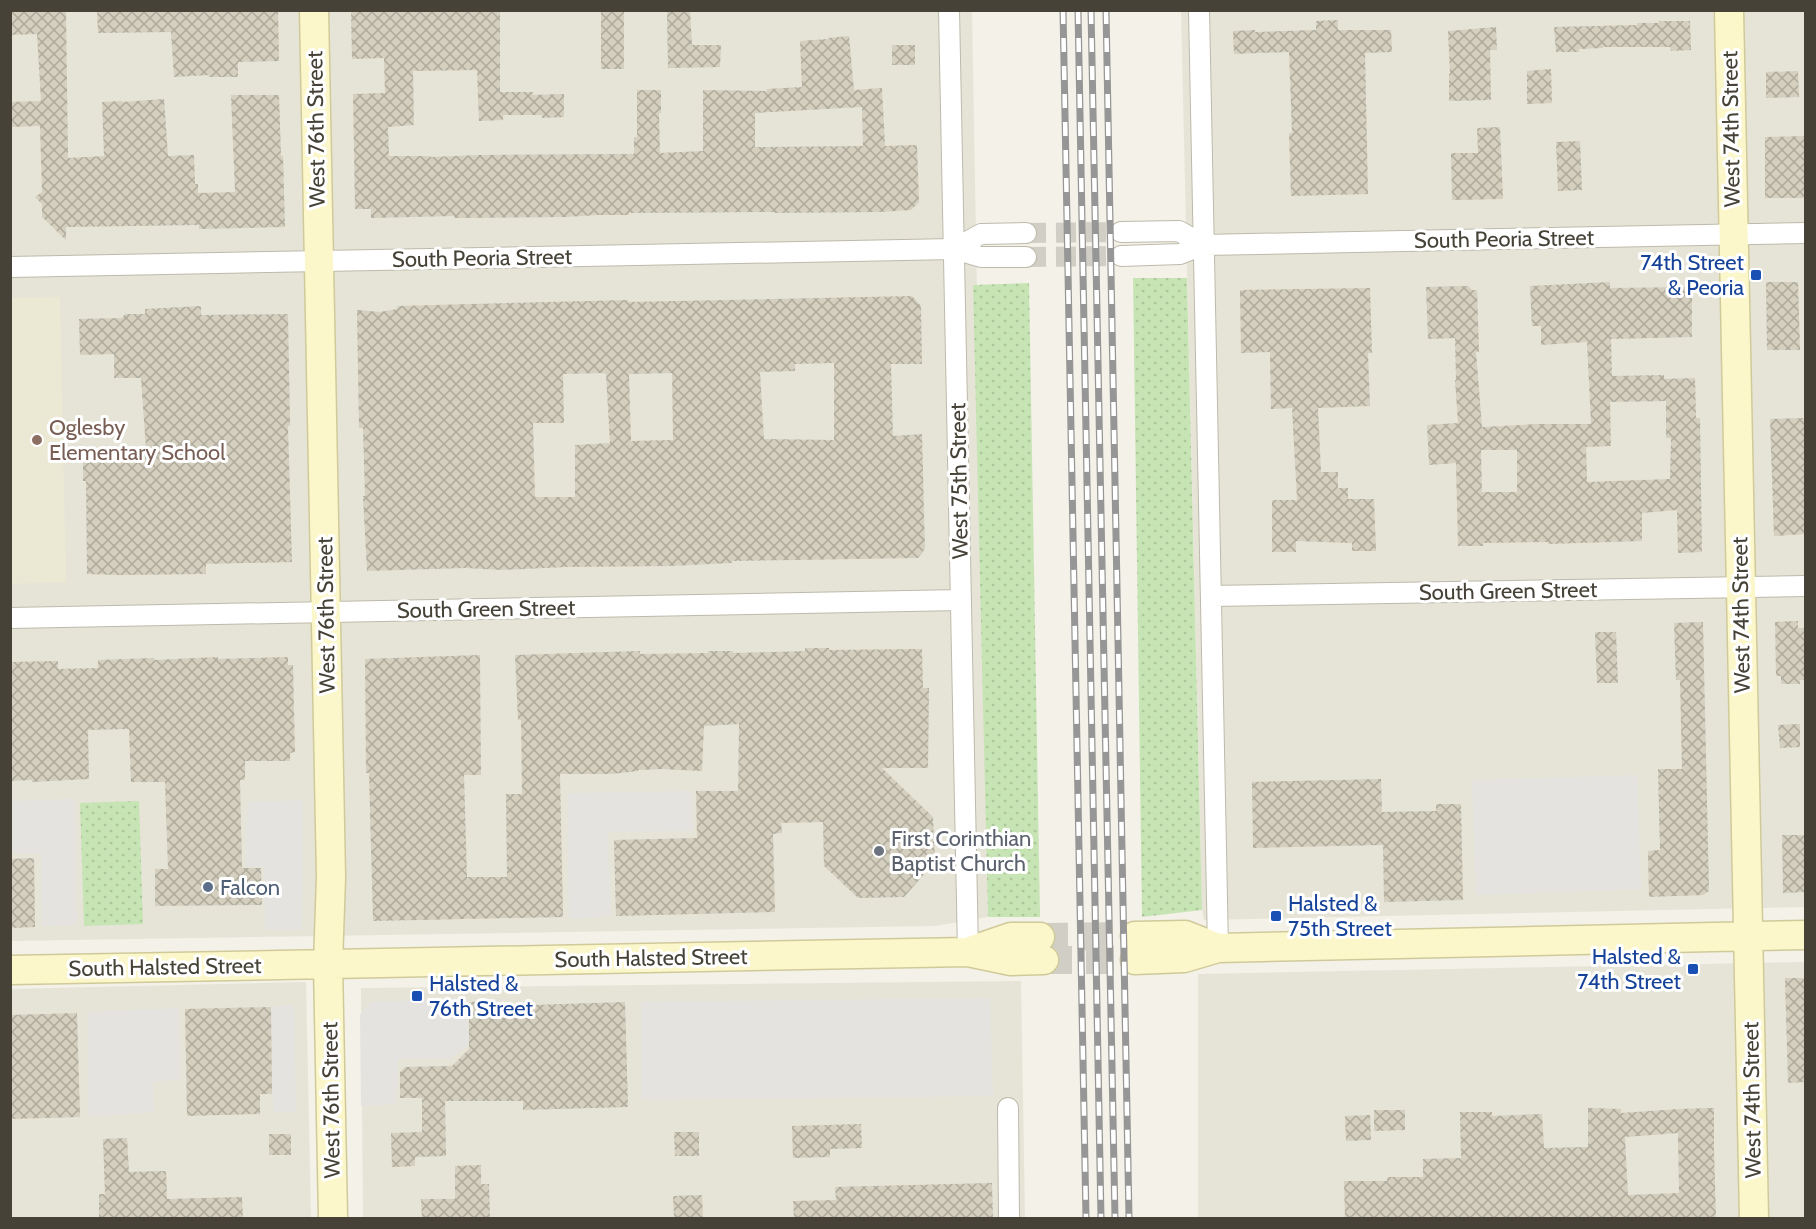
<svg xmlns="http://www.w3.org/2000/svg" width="1816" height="1229" viewBox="0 0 1816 1229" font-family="Cabin,sans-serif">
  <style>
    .residential { fill: #e6e4d7 }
    .education { fill: #ebe8d3 }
    .grass { fill: url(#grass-dots) }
    .parking { fill: #e4e3e0 }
    .building { fill: url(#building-cross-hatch); fill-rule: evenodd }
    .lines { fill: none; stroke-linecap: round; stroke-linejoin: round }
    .street-tunnel { stroke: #d0cec5; stroke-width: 20; stroke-dasharray: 20 10; stroke-linecap: butt }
    .secondary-tunnel { stroke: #d0cec5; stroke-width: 28; stroke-dasharray: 28 14; stroke-linecap: butt }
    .street-casing { stroke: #bebaab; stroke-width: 22 }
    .secondary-casing { stroke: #d0ca9a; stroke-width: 31 }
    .street { stroke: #fff; stroke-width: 20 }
    .secondary { stroke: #fbf7ca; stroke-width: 28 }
    .rail-casing { stroke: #969696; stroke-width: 7 }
    .rail { stroke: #fff; stroke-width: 4.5; stroke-dasharray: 14; stroke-linecap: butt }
    .transit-dot { fill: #1a4fb4; stroke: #fff; stroke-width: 2 }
    .education-dot { fill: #8d6e63; stroke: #fff; stroke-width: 2 }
    .worship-dot { fill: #6b7280; stroke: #fff; stroke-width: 2 }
    .service-dot { fill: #5c6f8a; stroke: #fff; stroke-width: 2 }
    .labels { text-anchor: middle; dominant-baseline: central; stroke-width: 6; stroke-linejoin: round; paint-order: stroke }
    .street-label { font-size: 22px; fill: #464237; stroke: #fff }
    .transit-label { font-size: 22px; fill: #164399; stroke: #fff; text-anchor: end }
    .education-label { font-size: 22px; fill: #785e54; stroke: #fff; text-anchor: start }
    .worship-label { font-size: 22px; fill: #5b616d; stroke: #fff; text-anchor: start }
    .service-label { font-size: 22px; fill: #4e5e75; stroke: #fff; text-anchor: start }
  </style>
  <defs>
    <pattern id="grass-dots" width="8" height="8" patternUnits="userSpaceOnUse" patternTransform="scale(1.5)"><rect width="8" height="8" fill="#c7e4b4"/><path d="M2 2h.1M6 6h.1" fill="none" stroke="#acc59b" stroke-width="1.8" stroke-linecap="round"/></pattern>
    <pattern id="building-cross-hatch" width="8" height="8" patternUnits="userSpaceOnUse" patternTransform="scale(1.5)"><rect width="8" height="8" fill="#d4cfbe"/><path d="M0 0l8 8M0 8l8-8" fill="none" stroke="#aeaa9b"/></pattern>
  </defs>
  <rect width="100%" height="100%" fill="#f3f1e8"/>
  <path class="residential" d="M10 11H972L988 917 935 926 11 941Z
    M1181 11H1805V907L1204 920 1202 910Z
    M1805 962V1218H1198V974Z
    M1021 981 1025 1218H363L361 988Z
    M306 982 311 1218H11L10 989Z"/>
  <path class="education" d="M60 297 66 582 11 584V298Z"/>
  <path class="grass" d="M1133 278H1187L1202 910 1142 917Z
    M1029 283 1040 917H988L973 285Z
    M139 801 143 924 84 926 80 803Z"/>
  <path class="parking" d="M1637 775 1641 889 1476 895 1472 780Z
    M692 791 693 831 608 832 611 916 569 919 567 793Z
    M75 799 77 925 42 926 41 853H11V801Z
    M303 800 302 930H265L264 867H246L247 802Z
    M467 998 469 1045 451 1058 398 1059 396 1104 361 1106 360 1015 371 1002Z
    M990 998 993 1096 641 1100V1002Z
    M294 1005 296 1112H274L272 1094 271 1007Z
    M179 1008 180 1079 153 1082 154 1112 88 1117V1012Z"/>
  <path class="building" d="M10 10H66L68 158 104 156 102 102 122 101V102L164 99 168 156 194 155 195 184H198V193L235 192 231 95H279L281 156H283L285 227 199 229V225L66 227V240L42 217V204L35 197 42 192 40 126 10 127V102L41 101 37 34 10 35Z
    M97 10H278L279 61 238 62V77H209V75L174 77 171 32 98 33Z
    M351 10H500V92H533V95L564 94V117L542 118V115H503V120L479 121 477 70 413 71 414 125 388 127 389 156H427L432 157 480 155 634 154V137H637V90H661V113H659L660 153 703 151V90L767 91V89L802 87 800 41 828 39V38L849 36 854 90 882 88 885 146 917 145 919 202 911 210 880 212 774 213V212L629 213V215H598L566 217 455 218 454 216 371 218V209H355L353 94 385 93 384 58 352 59ZM862 107 863 146 755 147V113Z
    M601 10H624V69H601Z
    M667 10H690L692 45H721L720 67 668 68Z
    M1338 20V30H1391L1392 52 1365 53 1368 194 1291 196 1289 133H1292L1289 52 1234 54 1233 31 1255 30V32L1316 30V21Z
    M1659 21H1690L1691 50 1671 51 1670 47H1603V48L1579 49V52H1556L1554 27 1637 25V23H1659Z
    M1496 27 1497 50H1490L1491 100 1449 101V74H1450L1448 31Z
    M892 45H915V65H892Z
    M1551 69 1552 103 1527 104V71Z
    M1798 71 1799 97 1766 98V72Z
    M1500 127 1503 199 1452 200 1451 153H1478L1477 128Z
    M1806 136V198H1765V137Z
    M1580 141 1582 190 1558 191 1556 142Z
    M1610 282V288L1692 287V337L1611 339 1612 376 1664 375V379L1695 378 1696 418H1700L1702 552 1678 553 1677 510 1642 513V541L1548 544V542L1483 543V546H1458L1456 463 1429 465 1427 425 1458 423 1455 380H1456L1455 338 1428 339 1426 287 1468 286 1472 290H1477L1479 352H1476L1482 427 1538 424H1591L1587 342 1541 345V326H1532L1530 286ZM1666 401V438H1671L1670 479 1587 482 1586 447 1611 446 1610 402ZM1481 450H1517V492H1482Z
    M1766 282H1798L1800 350H1767Z
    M1370 288 1372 353H1368L1370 406 1318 408 1321 472H1338V488H1348V499H1374L1376 551H1352V543L1296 541V552H1272V500H1297L1292 408 1271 409 1270 352 1241 353 1240 290Z
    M912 296 921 306 922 364H891L893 436 922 434 925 549 918 558 732 561V563L670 566 566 567 501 570 466 568 367 571 363 496H365L363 428H359L357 310 380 312 397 309V306L628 300V302ZM834 363V440L764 439 760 372 795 371V364ZM602 373 606 374 610 443 575 445V497H535L533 423H564L563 374ZM672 373 673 440 631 441 629 374Z
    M201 306V315L288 314 290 426H288L292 562 206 564V574L118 575 87 574 86 481H83V459L114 458V453H129L146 449 141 378H114V354L80 355 79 319 122 318 125 314H145V309Z
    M1806 418V534L1774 536 1770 419Z
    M1798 621V628H1806V680H1800V684H1781V676H1776L1775 622Z
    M1703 622 1709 891 1703 895 1649 897 1648 851 1660 850 1658 769H1682L1680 680H1676L1674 623Z
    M1595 632H1616L1618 683H1597Z
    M805 648H829V650L922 649 923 688H929L928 768H882L933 817 935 862 904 897 858 898 824 866 823 822 781 823 782 833 773 834 775 912 616 916 614 840 697 838 696 791H738L739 724 704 726 702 771 662 769 638 770V771L612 774H560L563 917 373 921 369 773H366L365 659 480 655 481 775H464L467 877H507L506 794H522L521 720H518L515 655 640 651V654L708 653V651H733V653L774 652 805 651Z
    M218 657V659L288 657V665H293L295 752 290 753V761H245V780H240L242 868H261L262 905 155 906V869H168L165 782H131L129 729 88 730 89 779 32 782V780L10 781V662L58 661V669L98 668V660L154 658V660Z
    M1800 724V747L1780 748 1778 725Z
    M1381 779 1382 812 1436 811V804H1461L1463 900 1384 902 1383 845 1253 848 1252 782Z
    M1782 835H1804L1806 892 1783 893Z
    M34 858 35 927 10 928V859Z
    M1785 978H1806V1082L1788 1083Z
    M494 1001V1018L532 1016V1005L625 1002 628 1107 523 1110V1101H445L446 1156 415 1157V1166L392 1167 391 1133 422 1132V1098H400V1072L405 1067 452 1066 469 1049V1002Z
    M271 1007 272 1094H260V1114L187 1116 185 1009Z
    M77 1013 80 1117 10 1119V1015Z
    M1588 1108 1621 1109V1113L1679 1109 1714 1108V1150L1716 1218H1345L1344 1181H1387V1177H1423V1159L1461 1158 1460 1112H1492V1116L1542 1114 1544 1148 1588 1147ZM1678 1133 1679 1193 1628 1195 1625 1137Z
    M1374 1110H1405V1130L1374 1131Z
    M1370 1115 1371 1140 1346 1141 1345 1116Z
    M861 1124 862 1148 830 1149V1157L793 1158 792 1126Z
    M674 1132H699V1156H675Z
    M269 1134H291V1155H269Z
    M127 1138 129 1172 166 1171 167 1199 242 1197 243 1218H99V1194H105L103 1139Z
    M481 1165V1184H489L490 1218H422L421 1199H455V1166Z
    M992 1183 993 1218H794L793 1201 836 1200 835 1187Z
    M702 1195 703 1218H674L673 1196Z"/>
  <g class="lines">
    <path class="street-tunnel" d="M1026 233 1121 232
      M1026 257 1121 256"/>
    <path class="secondary-tunnel" d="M1040 937 1135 936
      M1044 960H1135"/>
    <defs>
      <path id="street" d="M949 10 968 952
        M1199 10 1218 948
        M1121 232 1179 231 1203 245
        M954 249 981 234 1026 233
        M1121 256 1180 254 1203 245 1806 233
        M10 267 954 249 981 257H1026
        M1211 596 1806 586
        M10 618 961 600
        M1008 1108 1009 1218"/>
      <path id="secondary" d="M314 10 331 877 328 964 333 1218
        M1729 10 1754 1218
        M1135 936 1185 935 1218 948
        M970 951 1011 937H1040
        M1135 960 1184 958 1218 948 1806 935
        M10 970 968 952 1011 961 1044 960"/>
    </defs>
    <use href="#street" class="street-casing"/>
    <use href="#secondary" class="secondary-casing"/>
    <use href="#street" class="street"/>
    <use href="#secondary" class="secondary"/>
    <defs>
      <path id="rail" d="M1063 10 1086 1218
        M1078 10 1101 1218
        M1091 10 1115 1218
        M1106 10 1129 1218"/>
    </defs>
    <use href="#rail" class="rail-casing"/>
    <use href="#rail" class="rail"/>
  </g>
  <g class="transit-dot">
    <rect x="1750" y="269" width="12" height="12" rx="3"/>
    <rect x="1270" y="910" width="12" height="12" rx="3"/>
    <rect x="1687" y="963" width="12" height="12" rx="3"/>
    <rect x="411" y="990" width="12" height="12" rx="3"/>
  </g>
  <circle class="education-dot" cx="37" cy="440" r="6"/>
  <circle class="worship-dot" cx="879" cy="851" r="6"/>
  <circle class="service-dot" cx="208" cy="887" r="6"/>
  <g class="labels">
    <g class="street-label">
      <text transform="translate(316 129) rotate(-91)">West 76th Street</text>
      <text transform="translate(1731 129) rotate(-91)">West 74th Street</text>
      <text transform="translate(1504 239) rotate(-1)">South Peoria Street</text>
      <text transform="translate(482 258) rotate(-1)">South Peoria Street</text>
      <text transform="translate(959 481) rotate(-91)">West 75th Street</text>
      <text transform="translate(1508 591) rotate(-1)">South Green Street</text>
      <text transform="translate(486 609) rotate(-1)">South Green Street</text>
      <text transform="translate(326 615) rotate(-91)">West 76th Street</text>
      <text transform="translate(1741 615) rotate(-91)">West 74th Street</text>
      <text transform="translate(651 958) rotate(-1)">South Halsted Street</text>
      <text transform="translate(165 967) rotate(-1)">South Halsted Street</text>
      <text transform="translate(331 1100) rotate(-91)">West 76th Street</text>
      <text transform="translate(1752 1100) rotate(-91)">West 74th Street</text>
    </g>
    <g class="transit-label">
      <text x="1744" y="262">74th Street<tspan x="1744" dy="25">&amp; Peoria</tspan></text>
      <text x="1288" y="903" text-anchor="start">Halsted &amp;<tspan x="1288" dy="25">75th Street</tspan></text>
      <text x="1681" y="956">Halsted &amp;<tspan x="1681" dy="25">74th Street</tspan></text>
      <text x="429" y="983" text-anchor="start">Halsted &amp;<tspan x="429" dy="25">76th Street</tspan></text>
    </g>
    <g class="education-label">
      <text x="49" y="427">Oglesby<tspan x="49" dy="25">Elementary School</tspan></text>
    </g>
    <g class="worship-label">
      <text x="891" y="838">First Corinthian<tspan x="891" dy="25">Baptist Church</tspan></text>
    </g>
    <g class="service-label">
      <text x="220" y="887">Falcon</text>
    </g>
  </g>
  <rect width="1816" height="1229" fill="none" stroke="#464237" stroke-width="24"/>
</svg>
